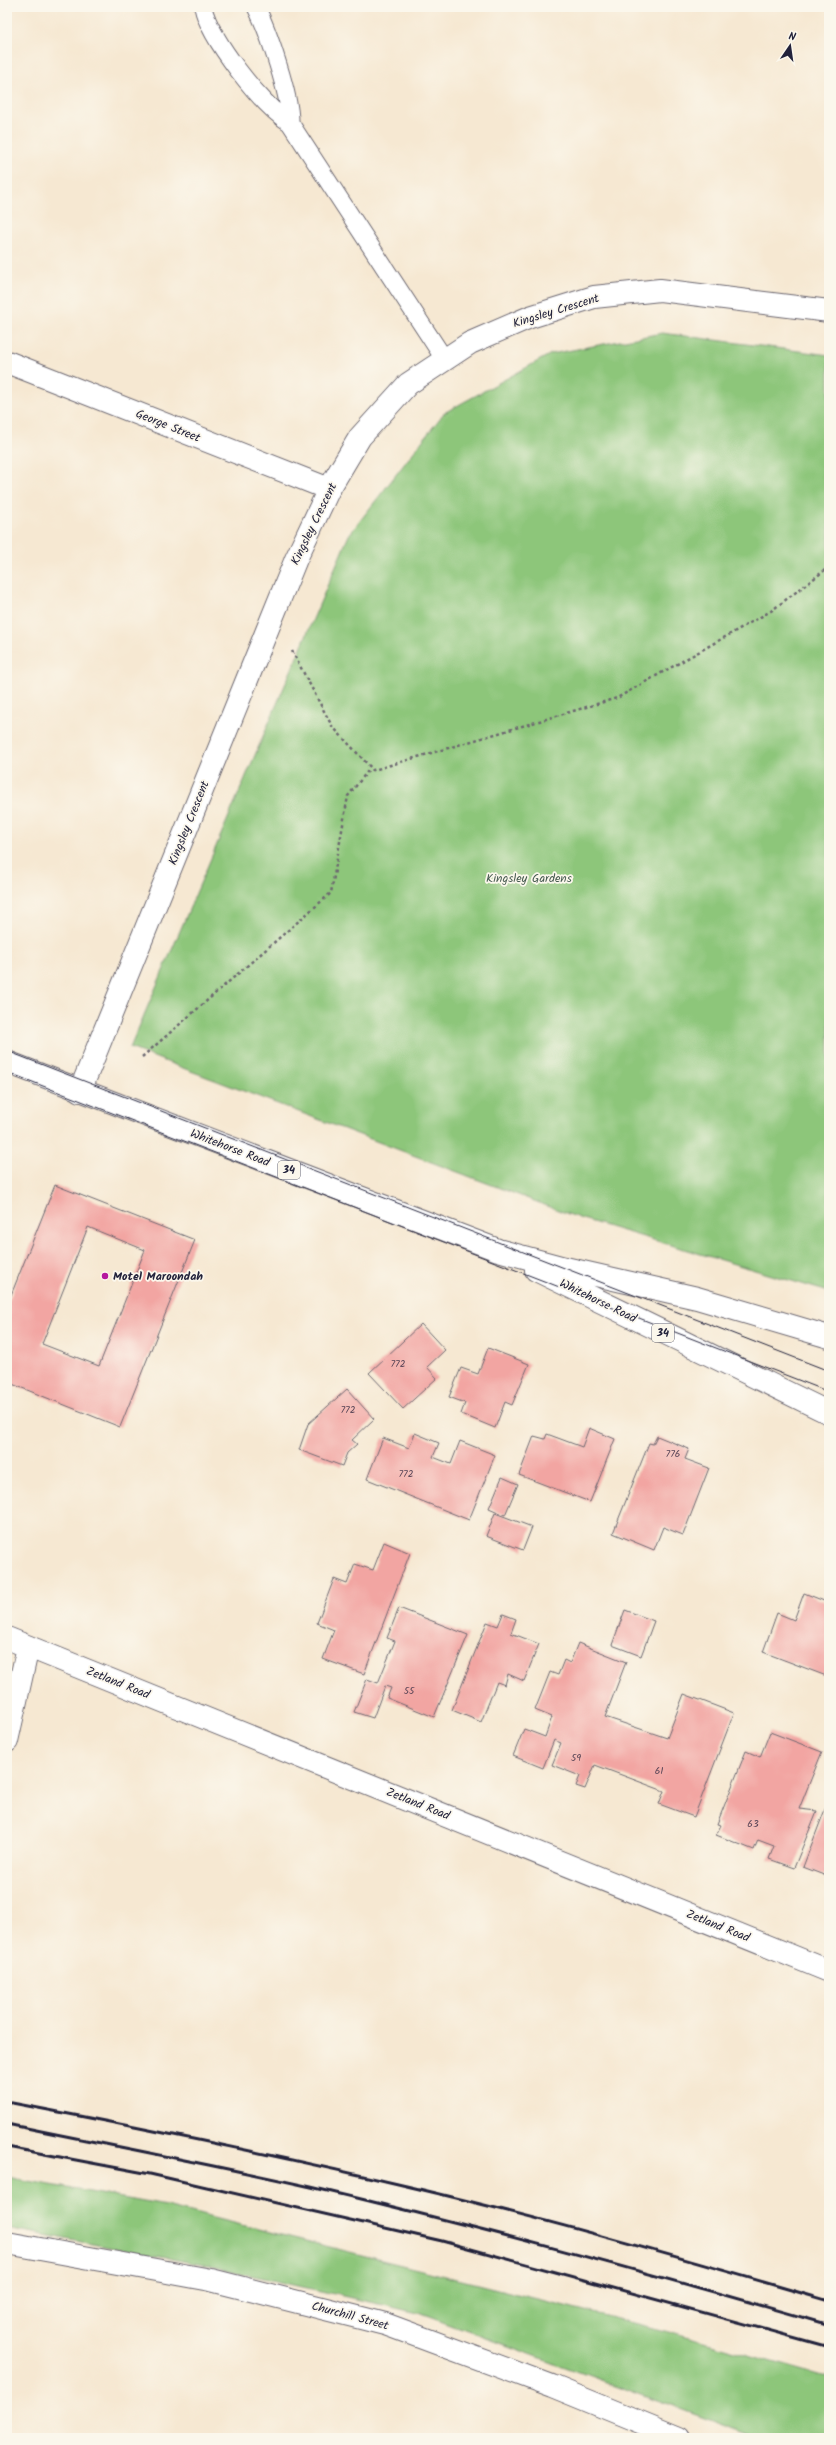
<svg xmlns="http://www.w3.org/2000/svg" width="836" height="2445" viewBox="0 0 836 2445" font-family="Kalam,sans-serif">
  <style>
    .green { fill: #8dc67a; stroke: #58745a }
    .building { fill: #f2a5a2; fill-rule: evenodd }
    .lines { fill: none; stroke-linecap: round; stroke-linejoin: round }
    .service-casing { stroke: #6c6770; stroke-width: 19 }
    .minor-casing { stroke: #6c6770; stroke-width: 24 }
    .primary-casing { stroke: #6c6770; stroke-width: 24 }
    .path { stroke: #6c6770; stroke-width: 2.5; stroke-dasharray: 3 3; stroke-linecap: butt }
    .service { stroke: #fff; stroke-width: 17 }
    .minor { stroke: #fff; stroke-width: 22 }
    .primary { stroke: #fff; stroke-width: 22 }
    .tram { stroke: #22223b; stroke-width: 1 }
    .rail { stroke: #22223b; stroke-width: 3 }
    .poi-dot { fill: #b5179e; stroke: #fbf7ec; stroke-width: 1.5 }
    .labels { text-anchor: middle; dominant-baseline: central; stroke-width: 3.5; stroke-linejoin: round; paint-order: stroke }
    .number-label { font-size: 10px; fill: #564355 }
    .shield { fill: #fbf7ec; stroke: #636270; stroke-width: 1 }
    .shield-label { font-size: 11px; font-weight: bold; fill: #22223b }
    .street-label { font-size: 12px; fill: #22223b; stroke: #fbf7ec }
    .park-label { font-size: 12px; fill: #475b51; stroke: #fbf7ec }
    .poi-label { font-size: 12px; font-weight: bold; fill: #22223b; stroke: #fbf7ec; text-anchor: start }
  </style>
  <rect width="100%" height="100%" fill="#fbf7ec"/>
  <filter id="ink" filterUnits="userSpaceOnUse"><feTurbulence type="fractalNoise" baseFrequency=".025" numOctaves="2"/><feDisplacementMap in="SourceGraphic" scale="8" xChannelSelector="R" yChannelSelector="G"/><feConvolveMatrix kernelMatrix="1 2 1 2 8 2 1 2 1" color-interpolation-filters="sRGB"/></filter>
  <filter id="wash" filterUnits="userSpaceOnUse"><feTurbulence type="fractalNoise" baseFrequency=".012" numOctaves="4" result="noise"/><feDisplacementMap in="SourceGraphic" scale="16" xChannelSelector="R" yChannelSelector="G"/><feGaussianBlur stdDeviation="0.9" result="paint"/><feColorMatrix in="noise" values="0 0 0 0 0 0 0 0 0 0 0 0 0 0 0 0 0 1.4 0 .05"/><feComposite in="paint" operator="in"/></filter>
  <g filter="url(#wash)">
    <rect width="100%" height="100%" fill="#f6e8d2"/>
    <path class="green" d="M662 333 829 355V1292L579 1218 130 1048 349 535 444 413 551 354Z
      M7 2177 166 2206 665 2331 829 2378V2438H759L418 2313 214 2267 7 2228Z"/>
    <g id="blocks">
      <path class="building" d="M55 1185 195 1240 120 1427 7 1382V1305ZM88 1227 145 1250 99 1366 42 1344Z
        M421 1324 445 1350 427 1367 437 1378 403 1409 369 1373Z
        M488 1348 529 1364 512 1405 505 1402 495 1428 461 1414 465 1403 449 1397 461 1368 478 1374Z
        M347 1389 374 1419 352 1440 357 1444 347 1453 342 1466 299 1450 308 1424Z
        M589 1428 615 1439 590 1502 519 1475 534 1436 545 1439 547 1434 582 1447Z
        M415 1433 439 1443 433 1457 451 1464 460 1441 495 1455 469 1520 367 1479 383 1438 409 1448Z
        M657 1436 689 1449 685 1459 709 1468 683 1535 663 1527 654 1550 613 1533 649 1443 653 1444Z
        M502 1477 518 1484 505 1515 489 1508Z
        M495 1513 532 1527 523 1550 486 1536Z
        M384 1542 410 1553 364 1674 323 1659 334 1630 317 1623 334 1579 347 1584 355 1564 373 1570Z
        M804 1593 829 1603V1677L763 1652 777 1613 794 1620Z
        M399 1608 468 1635 434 1717 387 1698 391 1688 385 1686 373 1718 354 1712 367 1679 378 1683 395 1641 387 1638Z
        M625 1610 654 1621 641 1656 612 1645Z
        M503 1614 516 1619 511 1633 539 1644 524 1681 508 1674 505 1685 497 1682 481 1722 452 1710 487 1622 498 1626Z
        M578 1643 626 1662 605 1717 667 1738 684 1694 734 1713 694 1817 659 1804 664 1791 595 1765 585 1789 576 1786 580 1776 552 1765 561 1743 554 1740 543 1768 513 1756 524 1729 545 1737 552 1717 535 1710 550 1672 558 1675 564 1660 570 1663Z
        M770 1732 822 1752 799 1809 817 1811 794 1868 769 1859 774 1846 758 1840 754 1850 716 1835 721 1825 717 1824 746 1751 760 1757Z
        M829 1799V1877L803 1867Z"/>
    </g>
  </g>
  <g filter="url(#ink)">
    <use href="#blocks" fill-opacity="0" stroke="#6c6770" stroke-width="1"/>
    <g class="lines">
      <defs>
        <path id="service" d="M203 7C209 38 262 106 290 123L445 360
          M256 7C268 30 291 98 290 123"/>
        <path id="minor" d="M7 362 329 489
          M80 1091 296 559 329 489 360 437 408 384 470 343 530 317 594 297 660 290 829 311
          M7 1638 829 1971
          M7 1741 28 1647
          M7 2243 211 2280 385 2324 552 2386 679 2438"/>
        <path id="primary" d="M7 1062 498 1250 565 1268 697 1298 829 1337
          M536 1270 829 1413"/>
      </defs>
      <use href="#service" class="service-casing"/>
      <use href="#minor" class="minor-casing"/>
      <use href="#primary" class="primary-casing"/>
      <path class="path" d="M292 651 332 726 373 770
        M142 1057 331 893 348 796 367 772 617 698 771 611 829 567"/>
      <use href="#service" class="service"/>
      <use href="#minor" class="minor"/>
      <use href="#primary" class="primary"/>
      <path class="tram" d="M7 1051 829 1371
        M7 1072 829 1392"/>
      <path class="rail" d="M7 2102C143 2128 280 2156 415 2188 554 2221 692 2261 829 2301
        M7 2124C108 2145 210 2164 311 2187 485 2228 657 2275 829 2325
        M7 2147 150 2174 442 2241 829 2347"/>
    </g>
  </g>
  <circle class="poi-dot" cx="105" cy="1276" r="4"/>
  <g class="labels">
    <g class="number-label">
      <text x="398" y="1364">772</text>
      <text x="348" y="1410">772</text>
      <text x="673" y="1454">776</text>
      <text x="406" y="1474">772</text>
      <text x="409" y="1691">55</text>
      <text x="576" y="1758">59</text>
      <text x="659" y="1771">61</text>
      <text x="753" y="1824">63</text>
    </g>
    <g class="shield">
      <rect x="278" y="1161" width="22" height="18" rx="3"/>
      <rect x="652" y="1324" width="22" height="18" rx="3"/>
    </g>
    <g class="shield-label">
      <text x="289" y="1170">34</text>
      <text x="663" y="1333">34</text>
    </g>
    <g class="street-label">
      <text transform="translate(556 311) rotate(-17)">Kingsley Crescent</text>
      <text transform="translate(168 426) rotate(22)">George Street</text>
      <text transform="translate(314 524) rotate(-64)">Kingsley Crescent</text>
      <text transform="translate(189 823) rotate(-68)">Kingsley Crescent</text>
      <text transform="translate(230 1148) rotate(21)">Whitehorse Road</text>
      <text transform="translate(598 1301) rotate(26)">Whitehorse Road</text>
      <text transform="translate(118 1683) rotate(22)">Zetland Road</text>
      <text transform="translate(418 1804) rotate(22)">Zetland Road</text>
      <text transform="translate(718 1926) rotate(22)">Zetland Road</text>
      <text transform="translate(350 2316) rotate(15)">Churchill Street</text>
    </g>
    <g class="park-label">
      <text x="529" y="878">Kingsley Gardens</text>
    </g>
    <g class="poi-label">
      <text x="113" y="1276">Motel Maroondah</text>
    </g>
  </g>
  <rect width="836" height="2445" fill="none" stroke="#fbf7ec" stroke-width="24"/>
  <g transform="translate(790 46) rotate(13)" stroke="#fbf7ec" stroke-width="3" paint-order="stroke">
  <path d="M0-3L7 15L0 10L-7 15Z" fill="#22223b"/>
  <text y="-6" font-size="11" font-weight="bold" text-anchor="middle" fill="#22223b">N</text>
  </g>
</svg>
